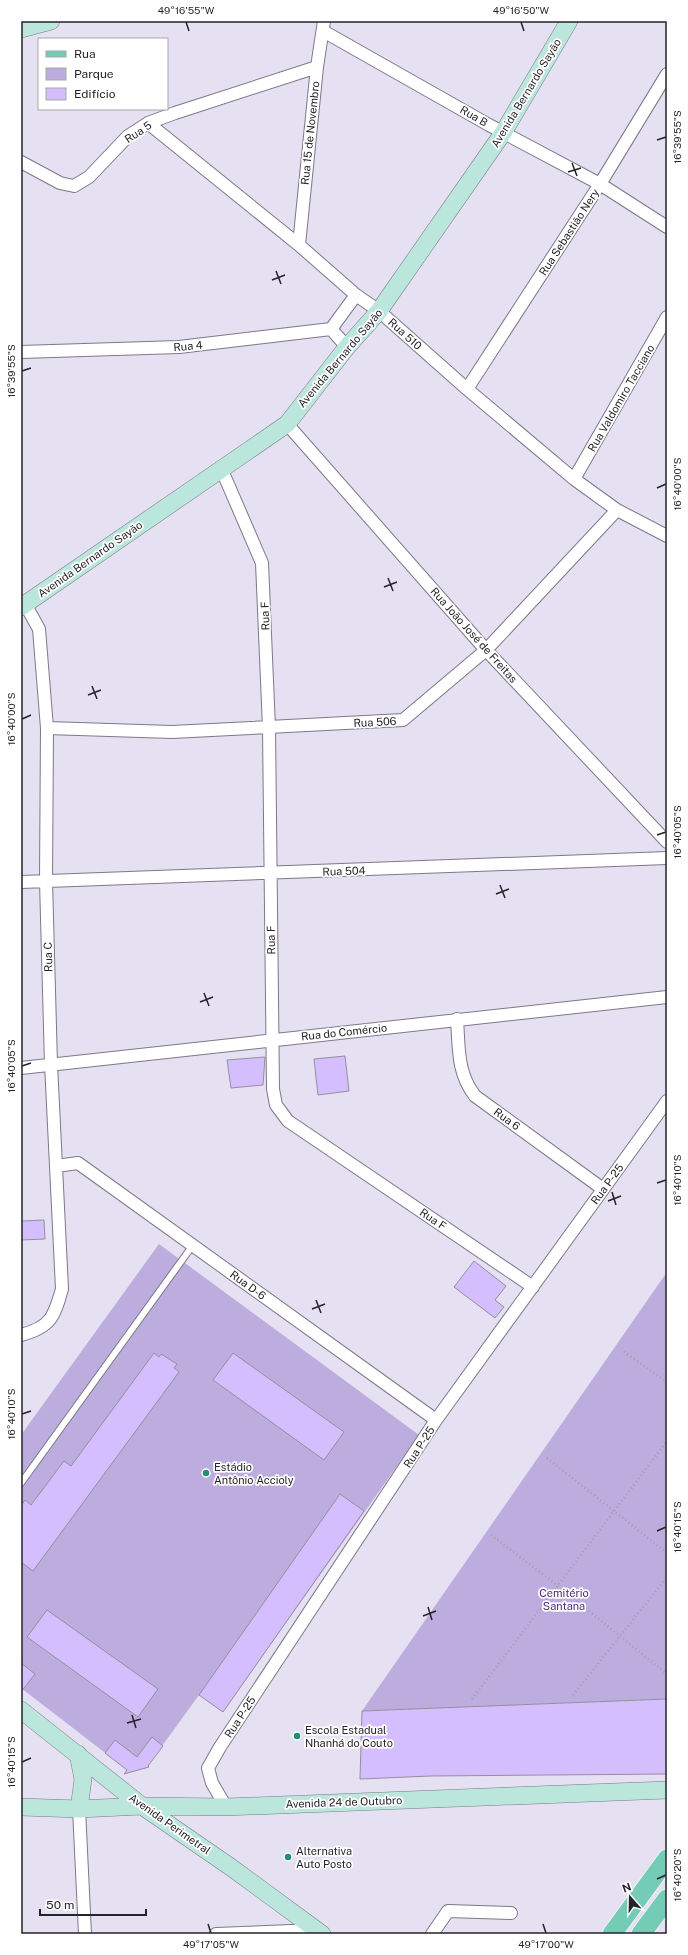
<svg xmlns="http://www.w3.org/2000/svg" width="688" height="1955" viewBox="0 0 688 1955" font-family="'Public Sans',sans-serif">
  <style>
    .green { fill: #bdacde }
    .building { fill: #d4befd; stroke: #948f9e }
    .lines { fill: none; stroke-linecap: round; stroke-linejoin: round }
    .lane-casing { stroke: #7d7887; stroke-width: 8 }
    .street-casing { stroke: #7d7887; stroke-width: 14 }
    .secondary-casing { stroke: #7d7887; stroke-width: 18 }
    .primary-casing { stroke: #fff; stroke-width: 20 }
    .path { stroke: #a39fac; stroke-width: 2.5; stroke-dasharray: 1 3; stroke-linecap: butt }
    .lane { stroke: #fff; stroke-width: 6 }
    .street { stroke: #fff; stroke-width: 12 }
    .secondary { stroke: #bae6db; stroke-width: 17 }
    .primary { stroke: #74ccb6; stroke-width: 19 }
    .ticks { fill: none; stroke: #252329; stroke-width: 1.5 }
    .poi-dot { fill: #1f9173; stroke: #fff; stroke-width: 1.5 }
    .labels { text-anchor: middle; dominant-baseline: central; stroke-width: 3.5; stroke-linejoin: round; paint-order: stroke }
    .street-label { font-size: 11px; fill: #252329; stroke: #fff }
    .poi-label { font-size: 11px; fill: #252329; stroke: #fff; text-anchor: start }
    .park-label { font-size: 11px; fill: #4f267f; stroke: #fff }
    .neatline { fill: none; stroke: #252329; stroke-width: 1.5 }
    .ticks-label { font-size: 10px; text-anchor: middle; fill: #252329 }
  </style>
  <rect width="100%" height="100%" fill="#e6e1f2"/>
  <path class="green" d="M159 1244 419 1435 223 1712 199 1695 146 1768 130 1772 21 1688V1435Z
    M667 1272V1699L362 1711Z"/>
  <path class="building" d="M345 1056 349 1091 318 1095 314 1059Z
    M265 1057 263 1085 231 1088 227 1060Z
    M44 1220 45 1239 21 1240V1221Z
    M474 1261 506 1286 495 1300 504 1307 495 1318 454 1287Z
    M154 1353 159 1357 161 1354 177 1364 174 1368 179 1372 33 1571 21 1562V1506L25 1500 31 1505 64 1461 71 1466Z
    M233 1353 344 1432 324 1460 213 1380Z
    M340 1494 364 1511 223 1712 199 1695Z
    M47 1610 158 1689 138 1717 27 1637Z
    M21 1663 35 1674 21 1692Z
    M667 1699V1774L431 1776 360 1779 362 1711Z
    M152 1737 163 1746 148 1766 149 1767 124 1774 127 1770 105 1753 115 1740 137 1757Z"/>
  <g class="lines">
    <defs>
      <path id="lane" d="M21 1483 193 1245"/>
      <path id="street" d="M323 31 489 125 600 184 667 227
        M148 123 299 245 356 295 379 311 467 389 574 479 617 510 667 536
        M21 162 60 183 74 186 89 177 128 136 148 123 175 113 317 67
        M299 245 317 67 324 21
        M331 329 356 295
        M21 352 179 347 331 329 347 347
        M467 389 600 184 667 74
        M287 424 486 650 667 842
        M221 468 262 563 269 728 273 1089 276 1105 288 1121 533 1287
        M574 479 667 317
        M47 728 172 732 403 720 486 650 617 510
        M21 882 667 858
        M457 1019C459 1048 457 1073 475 1096L603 1189
        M21 1068 667 997
        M56 1166 78 1163 436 1420
        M21 1335C51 1327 54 1317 62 1289L51 1064 46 881 47 728 39 629 25 604
        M226 1807 212 1783 208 1768 220 1747 436 1420 667 1101
        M79 1809 85 1934
        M216 1934 316 1930
        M432 1934 448 1911 511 1913"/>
      <path id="secondary" d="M21 29 51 21
        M21 607 287 424 347 347 379 311 503 133 569 21
        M21 1710 142 1806 232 1868 322 1934
        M78 1754 83 1779 79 1809
        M21 1807 79 1809 142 1806 226 1807 667 1790"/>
      <path id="primary" d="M612 1934 667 1859
        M641 1934 667 1899"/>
    </defs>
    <use href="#lane" class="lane-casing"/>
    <use href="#street" class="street-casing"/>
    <use href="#secondary" class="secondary-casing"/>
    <use href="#primary" class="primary-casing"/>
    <path class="path" d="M624 1352 667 1382
      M547 1458 667 1553
      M491 1535 558 1586 667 1674
      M573 1695 667 1577
      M472 1699 667 1441"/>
    <use href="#lane" class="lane"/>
    <use href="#street" class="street"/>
    <use href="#secondary" class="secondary"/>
    <use href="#primary" class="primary"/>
  </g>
  <path class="ticks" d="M186 22 189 31M521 22 524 31M657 140 666 137M572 163 577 176M568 172 581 168M276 271 281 284M272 280 285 275M22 371 31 368M657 488 666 484M388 578 393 591M384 587 397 582M92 686 97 699M88 695 101 690M22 719 31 715M657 835 666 832M500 885 505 898M496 894 509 889M204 993 209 1006M200 1002 213 997M22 1066 31 1063M657 1183 666 1180M612 1192 616 1205M608 1201 621 1196M316 1300 321 1313M312 1309 325 1304M22 1414 31 1411M657 1531 666 1527M428 1607 432 1620M423 1616 436 1611M132 1715 136 1728M127 1723 141 1719M22 1762 31 1758M657 1879 666 1875M208 1924 211 1933M543 1924 546 1933"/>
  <g class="poi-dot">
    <circle cx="206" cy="1473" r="4"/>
    <circle cx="297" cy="1736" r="4"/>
    <circle cx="288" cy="1857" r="4"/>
  </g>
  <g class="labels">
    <g class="street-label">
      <text transform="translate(526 93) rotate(-59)">Avenida Bernardo Sayão</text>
      <text transform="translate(474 116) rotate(30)">Rua B</text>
      <text transform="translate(138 132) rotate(-34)">Rua 5</text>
      <text transform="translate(310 133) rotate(-84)">Rua 15 de Novembro</text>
      <text transform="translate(569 232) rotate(-57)">Rua Sebastião Nery</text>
      <text transform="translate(405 334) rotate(42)">Rua 510</text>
      <text transform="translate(188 346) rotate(-5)">Rua 4</text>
      <text transform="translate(340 358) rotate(-50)">Avenida Bernardo Sayão</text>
      <text transform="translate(621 398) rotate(-60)">Rua Valdomiro Tacciano</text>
      <text transform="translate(90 559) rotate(-35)">Avenida Bernardo Sayão</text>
      <text transform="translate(265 616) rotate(-92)">Rua F</text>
      <text transform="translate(474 635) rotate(48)">Rua João José de Freitas</text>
      <text transform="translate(375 722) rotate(-3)">Rua 506</text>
      <text transform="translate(344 871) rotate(-2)">Rua 504</text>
      <text transform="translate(271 940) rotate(-91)">Rua F</text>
      <text transform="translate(48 957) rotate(-91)">Rua C</text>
      <text transform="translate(344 1032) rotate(-6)">Rua do Comércio</text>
      <text transform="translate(507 1119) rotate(36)">Rua 6</text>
      <text transform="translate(607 1184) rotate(-54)">Rua P-25</text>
      <text transform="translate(433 1219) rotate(34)">Rua F</text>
      <text transform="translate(248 1285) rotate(36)">Rua D-6</text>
      <text transform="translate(419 1447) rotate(-57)">Rua P-25</text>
      <text transform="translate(240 1717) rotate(-57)">Rua P-25</text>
      <text transform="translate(344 1802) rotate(-2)">Avenida 24 de Outubro</text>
      <text transform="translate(170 1824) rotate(35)">Avenida Perimetral</text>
    </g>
    <g class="poi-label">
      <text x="214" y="1467">Estádio<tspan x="214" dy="13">Antônio Accioly</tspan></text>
      <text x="305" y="1730">Escola Estadual<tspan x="305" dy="13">Nhanhá do Couto</tspan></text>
      <text x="296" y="1851">Alternativa<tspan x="296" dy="13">Auto Posto</tspan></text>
    </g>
    <g class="park-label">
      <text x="564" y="1593">Cemitério<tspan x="564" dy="13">Santana</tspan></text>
    </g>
  </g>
  <rect width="688" height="1955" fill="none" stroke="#ffffff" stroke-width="44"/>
  <rect x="38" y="38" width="130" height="72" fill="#ffffff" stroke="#a8a7a9"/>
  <rect x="46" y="51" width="20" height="6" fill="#74ccb6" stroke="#a8a7a9"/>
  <text x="74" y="58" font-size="12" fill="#252329">Rua</text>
  <rect x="46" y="68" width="20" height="12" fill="#bdacde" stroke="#a8a7a9"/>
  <text x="74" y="78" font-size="12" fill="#252329">Parque</text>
  <rect x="46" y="88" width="20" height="12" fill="#d4befd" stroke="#a8a7a9"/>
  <text x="74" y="98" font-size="12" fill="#252329">Edifício</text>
  <g transform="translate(630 1897) rotate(340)" stroke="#ffffff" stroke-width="3" paint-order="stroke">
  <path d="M0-3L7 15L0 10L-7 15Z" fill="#252329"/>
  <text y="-6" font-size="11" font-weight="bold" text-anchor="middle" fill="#252329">N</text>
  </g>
  <path d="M40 1909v6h106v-6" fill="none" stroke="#252329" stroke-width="2"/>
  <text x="46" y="1909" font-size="12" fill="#252329" stroke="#ffffff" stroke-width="3" paint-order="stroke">50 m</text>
  <rect x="22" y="22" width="644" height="1911" class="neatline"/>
  <g class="ticks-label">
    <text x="186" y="14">49°16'55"W</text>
    <text x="521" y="14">49°16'50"W</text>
    <text transform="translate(677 137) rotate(-90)" y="4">16°39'55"S</text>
    <text transform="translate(11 371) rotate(-90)" y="4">16°39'55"S</text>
    <text transform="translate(677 484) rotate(-90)" y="4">16°40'00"S</text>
    <text transform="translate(11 719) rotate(-90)" y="4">16°40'00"S</text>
    <text transform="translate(677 832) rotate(-90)" y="4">16°40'05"S</text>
    <text transform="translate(11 1066) rotate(-90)" y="4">16°40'05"S</text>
    <text transform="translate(677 1180) rotate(-90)" y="4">16°40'10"S</text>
    <text transform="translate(11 1414) rotate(-90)" y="4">16°40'10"S</text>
    <text transform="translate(677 1527) rotate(-90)" y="4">16°40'15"S</text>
    <text transform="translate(11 1762) rotate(-90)" y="4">16°40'15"S</text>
    <text transform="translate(677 1875) rotate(-90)" y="4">16°40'20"S</text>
    <text x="211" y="1948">49°17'05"W</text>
    <text x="546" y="1948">49°17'00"W</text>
  </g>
</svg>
